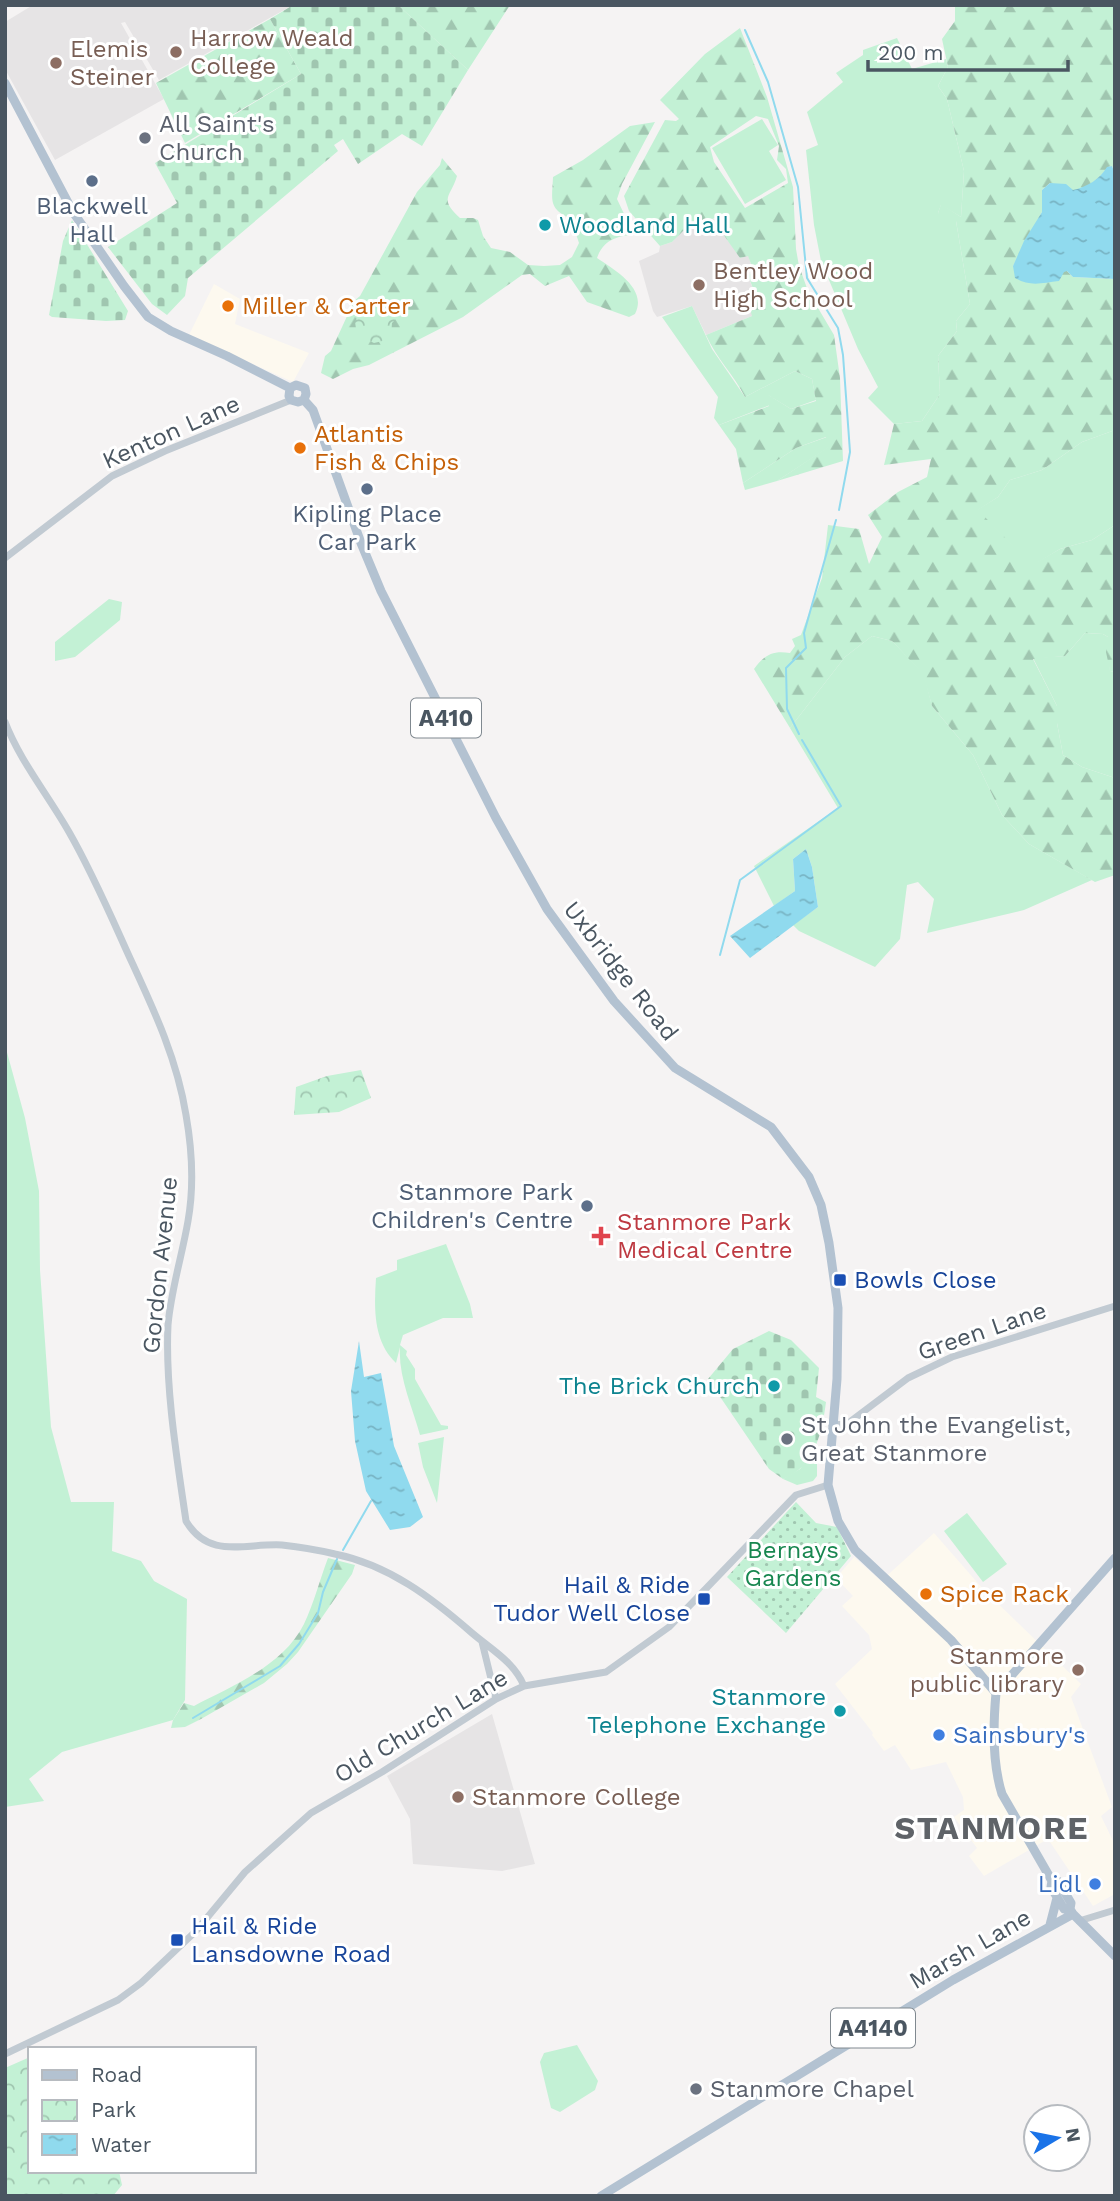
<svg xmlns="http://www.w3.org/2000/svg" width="1120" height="2201" viewBox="0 0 1120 2201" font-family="'Work Sans',sans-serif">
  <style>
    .commercial { fill: #fdf9ef }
    .education { fill: #e6e4e5 }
    .grass { fill: #c3f1d5 }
    .forest { fill: url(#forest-firs); fill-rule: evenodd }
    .cemetery { fill: url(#cemetery-stones) }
    .park { fill: url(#park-crowns) }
    .garden { fill: url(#garden-dots) }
    .water { fill: url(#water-ripples) }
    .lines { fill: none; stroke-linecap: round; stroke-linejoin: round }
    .stream { stroke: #90daee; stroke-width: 2 }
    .minor { stroke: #c1cad2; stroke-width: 7 }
    .major { stroke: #b3c2d1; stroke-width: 9 }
    .education-dot { fill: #8d6e63; stroke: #fff; stroke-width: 2.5 }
    .worship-dot { fill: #6b7280; stroke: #fff; stroke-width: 2.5 }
    .service-dot { fill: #5c6f8a; stroke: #fff; stroke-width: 2.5 }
    .culture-dot { fill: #0f9aa8; stroke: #fff; stroke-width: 2.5 }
    .food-dot { fill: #e8710a; stroke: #fff; stroke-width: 2.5 }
    .health-dot { fill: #e0444e; stroke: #fff; stroke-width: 2.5 }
    .transit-dot { fill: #1a4fb4; stroke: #fff; stroke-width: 2.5 }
    .shop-dot { fill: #3f7fe0; stroke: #fff; stroke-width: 2.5 }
    .labels { text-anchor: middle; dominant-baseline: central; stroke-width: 6; stroke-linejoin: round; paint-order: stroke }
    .shield { fill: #fff; stroke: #808990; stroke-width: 2 }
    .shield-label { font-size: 23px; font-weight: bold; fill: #4a5661 }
    .education-label { font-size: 24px; fill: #785e54; stroke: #fff; text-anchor: start }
    .worship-label { font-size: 24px; fill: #5b616d; stroke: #fff; text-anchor: start }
    .service-label { font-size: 24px; fill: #4e5e75; stroke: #fff }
    .culture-label { font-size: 24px; fill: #0d838f; stroke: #fff; text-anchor: end }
    .food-label { font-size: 24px; fill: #c56008; stroke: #fff; text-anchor: start }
    .street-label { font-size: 24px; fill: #4a5661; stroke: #fff }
    .health-label { font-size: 24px; fill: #be3a42; stroke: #fff; text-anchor: start }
    .transit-label { font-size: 24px; fill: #164399; stroke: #fff; text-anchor: start }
    .park-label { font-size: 24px; fill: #17864f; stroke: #fff }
    .shop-label { font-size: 24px; fill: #366cbe; stroke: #fff; text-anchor: start }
    .district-label { font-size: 32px; font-weight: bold; letter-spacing: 2px; fill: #5f6368; stroke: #fff }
  </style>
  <defs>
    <pattern id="forest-firs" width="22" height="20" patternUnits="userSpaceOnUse" patternTransform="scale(1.75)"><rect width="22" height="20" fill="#c3f1d5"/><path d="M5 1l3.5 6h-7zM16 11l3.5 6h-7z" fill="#a0c6b0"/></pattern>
    <pattern id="cemetery-stones" width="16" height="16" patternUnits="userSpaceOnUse" patternTransform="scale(1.75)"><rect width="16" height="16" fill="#c3f1d5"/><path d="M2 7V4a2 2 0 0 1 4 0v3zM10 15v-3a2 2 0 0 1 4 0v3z" fill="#a0c6b0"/></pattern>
    <pattern id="park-crowns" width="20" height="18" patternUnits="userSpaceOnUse" patternTransform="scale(1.75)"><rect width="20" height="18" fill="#c3f1d5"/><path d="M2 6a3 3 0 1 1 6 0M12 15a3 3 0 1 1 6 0" fill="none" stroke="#a0c6b0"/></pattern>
    <pattern id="garden-dots" width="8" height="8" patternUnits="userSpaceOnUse" patternTransform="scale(1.75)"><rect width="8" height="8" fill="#c3f1d5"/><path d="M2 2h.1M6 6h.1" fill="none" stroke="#a0c6b0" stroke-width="1.8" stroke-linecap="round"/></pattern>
    <pattern id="water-ripples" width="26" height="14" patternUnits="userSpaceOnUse" patternTransform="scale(1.75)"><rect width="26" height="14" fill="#90daee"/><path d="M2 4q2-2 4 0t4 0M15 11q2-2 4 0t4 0" fill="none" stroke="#78b4c4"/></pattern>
  </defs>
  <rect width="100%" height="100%" fill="#f5f3f3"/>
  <path class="commercial" d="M214 284 240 299 235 324 309 353 293 382 189 335Z
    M934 1533 983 1589 1081 1684 1071 1697 1112 1807 1101 1816 1115 1845V1894L1093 1906 1048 1839 984 1876 969 1856 977 1848 954 1817 964 1810 963 1797 946 1762 911 1770 895 1745 884 1751 872 1735 873 1733 835 1684 872 1649 869 1635 842 1606 853 1596 836 1578 854 1557 881 1581Z"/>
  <path class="education" d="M33 5H293L159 80 125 22 121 23 164 99 55 160 5 69V22Z
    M718 217 725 237 737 252 748 255 754 273 748 276 755 294 752 316 706 335 692 306 657 317 653 311 639 261 659 252 660 246 672 242 682 231Z
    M492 1714 535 1864 502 1871 413 1864 410 1819 387 1776Z"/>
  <path class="grass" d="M897 38 912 69 946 59 948 67 938 86 947 99 964 171 961 217 941 205 938 213 956 221 970 304 956 321 957 331 938 356 940 394 922 421 894 424 868 398 878 387 858 349 821 261 814 225 806 150 818 145 807 112 843 82 836 73 863 55V50Z
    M762 119 778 145 769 151 786 180 745 204 712 148Z
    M692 306 712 349 745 397 795 371 812 379 816 400 791 409 768 395 770 405 719 425 714 418 718 397 662 317Z
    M1115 430V525L1092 540 1060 549 1032 566 977 510 998 497 1010 480 1042 470 1082 442Z
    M827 437 829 447 777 481 745 490 743 483 796 448Z
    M109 599 122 602 120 620 75 657 55 661V642Z
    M1085 633 1103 634 1108 637 1110 671 1115 672V778L1082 767 1063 755 1057 723V706L1033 658 1065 656Z
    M872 636 892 641 924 674 932 706 973 755 1002 815 1029 844 1092 880 1024 910 927 933 934 899 918 882 907 885 900 939 875 967 799 931 793 925 818 907 812 867 806 849 793 859 795 891 774 906 754 866 838 808 790 728 845 657Z
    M5 1045 25 1118 39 1191 40 1270 51 1427 71 1502H114L112 1551 141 1561 154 1581 187 1599 185 1700 173 1720 62 1752 29 1779 44 1801 5 1807Z
    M446 1244 470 1304 473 1318H443L403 1335 400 1345 407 1351 406 1355 415 1369V1379L441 1425 448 1426V1429L420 1435C412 1406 398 1376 400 1347L396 1363C373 1341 374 1308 376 1278L397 1270V1260Z
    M444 1437 437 1503 423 1467 418 1443Z
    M817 1446V1476L813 1481 797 1485 783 1479 800 1469Z
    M967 1513 1007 1564 983 1582 944 1531Z
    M577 2045 598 2081 595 2090 560 2112 551 2108 540 2062 544 2053Z"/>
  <path class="forest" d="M398 5H510L468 70Z
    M955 5H1115V174L1112 166 1108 167C1102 176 1086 191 1073 190 1066 190 1057 185 1050 183L1042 190V212L1013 266 1067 271 1073 277 1115 279V430L1082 442 1042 470 1010 480 998 497 978 510 1032 565 1060 549 1092 540 1115 525V672L1110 671 1106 652 1108 637 1103 634 1085 633 1065 656 1033 659 1057 706V723L1063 755 1082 767 1115 778V875L1095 882 1029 844 1002 815 973 755 932 706 923 674 892 641 872 636 845 657 790 728 754 669C764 655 773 650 790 653L795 646 792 639 801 635 822 578 828 525 859 529 869 564 882 537 868 515 898 492 927 477 931 459 884 465 894 424 922 421 940 394 938 356 957 331 956 321 970 304 956 221 944 224 938 213 941 204 961 217 964 171 947 99 938 86 948 67 942 39 955 21Z
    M270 19 301 74 185 143 156 83Z
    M740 28 767 97 793 187 796 249 799 266 808 291 834 335 840 378 843 461 777 481 828 447 826 437 796 448 743 483 736 449 719 425 769 406 767 394 791 409 816 401 812 379 795 371 745 397C734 375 716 358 706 335L752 316 747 298 755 294 748 275 754 272 748 256 740 258 725 237 717 217 683 231 672 242 660 246 629 211 624 196 665 120 676 121 679 119 660 100 705 54ZM756 116 768 119 779 146 777 160 786 169 788 183 745 208 714 162 710 147Z
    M655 122 622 184 617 199 626 218 638 234C619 236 604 238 597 258 615 270 648 289 635 314L629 317 587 302 569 276 545 286 530 274 522 275 463 317 369 365 353 369 333 379 321 373 325 356 331 351 354 301 360 296 417 192 440 165 442 158 457 176C451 197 438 198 460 218H473L478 220 483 236 491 248 510 252 528 265 544 266 560 265 572 257 579 243 571 219C548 208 552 201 553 177L583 160 630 126Z
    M328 1558 355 1565 352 1574 298 1652 287 1664 264 1683 201 1719 185 1727 171 1728 173 1720 184 1703 194 1706C232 1686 283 1666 304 1624 314 1603 320 1579 328 1558Z"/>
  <path class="cemetery" d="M293 5H398L468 70 422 146 402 134 358 164 343 139 334 145 338 151 188 278 185 296 167 315 152 304 108 247 177 203 155 163 301 74 270 19Z
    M72 220 128 311 125 320 106 321 52 317 49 315 63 241Z
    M769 1331 791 1340 819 1368 816 1397 826 1402C822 1432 815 1467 783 1479L769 1469 708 1379 733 1349Z"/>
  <path class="park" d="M379 296 389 297 401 310V314L392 323 391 336 387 340 374 343 357 335 355 322 365 305Z
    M361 1070 371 1098 339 1112 294 1115 296 1087 327 1076Z
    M30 2057V2171H119L122 2185 113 2196H5V2068Z"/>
  <path class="garden" d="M796 1502 816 1523 837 1527 851 1556 786 1633 727 1577Z"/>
  <path class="water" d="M1112 166 1115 174V279L1073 277 1067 271 1064 272 1059 281C1042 283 1030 287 1015 278L1013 266 1024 241 1042 212V190L1050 183 1066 184 1073 190C1087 187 1100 179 1107 167Z
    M806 849 812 867 818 907 750 958 730 936 795 891 793 859Z
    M359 1341 364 1377 381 1373 394 1446 423 1517 410 1527 390 1530 366 1491 355 1441 351 1391Z"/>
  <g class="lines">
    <path class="stream" d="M745 30 768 82 798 187 807 278 838 328 843 355 850 452 839 510
      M799 734 787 709 786 668 806 648 804 633 836 520
      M720 955 740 880 841 806 802 740
      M343 1550 371 1501
      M193 1718 280 1666 299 1644 318 1613 323 1592 337 1559"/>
    <path class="minor" d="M5 558 112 476 165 451 291 400
      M5 722C20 761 48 795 69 832 92 872 110 914 129 956 153 1008 177 1058 186 1115 192 1149 194 1187 188 1221 182 1256 171 1290 168 1325 165 1387 177 1459 186 1521 209 1560 245 1543 282 1545 300 1547 318 1550 335 1554 389 1565 432 1598 472 1633 492 1650 514 1662 524 1686
      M832 1425 847 1424 908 1378 952 1357 1115 1306
      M482 1642 496 1699
      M1079 1921 1115 1910
      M5 2054 118 2000 141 1983 196 1931 245 1872 311 1813 382 1772 496 1699 524 1686 606 1672 669 1627 796 1495 828 1485"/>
    <path class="major" d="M5 83 73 212 124 286 148 317 171 331 227 356 290 388
      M290 388 296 385 305 388 306 394 304 400
      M290 388 289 396 291 400 298 402 304 400
      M304 400 313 410 361 543 381 591 496 818 547 909 614 1001 675 1068 771 1127 809 1177 821 1205 829 1243 838 1308 837 1379 828 1485 838 1521 855 1550 951 1640 996 1693
      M996 1693C993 1726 992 1763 1002 1794L1052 1881 1051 1887 1064 1909H1070
      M996 1693 1115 1558
      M1052 1881H1058L1071 1903 1070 1909 1073 1914 1115 1956
      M1050 1925 1057 1898
      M601 2196 953 1980 1073 1914"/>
  </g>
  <g class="education-dot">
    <circle cx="176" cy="52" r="7"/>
    <circle cx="56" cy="63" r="7"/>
    <circle cx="699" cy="285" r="7"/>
    <circle cx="1078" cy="1670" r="7"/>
    <circle cx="458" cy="1797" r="7"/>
  </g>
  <g class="worship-dot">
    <circle cx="145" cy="138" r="7"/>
    <circle cx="787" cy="1439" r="7"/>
    <circle cx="696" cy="2089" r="7"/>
  </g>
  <g class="service-dot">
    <circle cx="92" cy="181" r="7"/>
    <circle cx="367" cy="489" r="7"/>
    <circle cx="587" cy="1206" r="7"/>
  </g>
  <g class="culture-dot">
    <circle cx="545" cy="225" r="7"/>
    <circle cx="774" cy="1386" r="7"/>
    <circle cx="840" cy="1711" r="7"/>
  </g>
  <g class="food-dot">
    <circle cx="228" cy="306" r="7"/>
    <circle cx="300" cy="448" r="7"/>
    <circle cx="926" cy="1594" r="7"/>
  </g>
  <path class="health-dot" d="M597.5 1225.5h7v7h7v7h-7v7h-7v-7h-7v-7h7z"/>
  <g class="transit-dot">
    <rect x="833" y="1273" width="14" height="14" rx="3.5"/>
    <rect x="697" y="1592" width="14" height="14" rx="3.5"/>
    <rect x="170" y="1933" width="14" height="14" rx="3.5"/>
  </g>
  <g class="shop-dot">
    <circle cx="939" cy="1735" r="7"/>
    <circle cx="1095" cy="1884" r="7"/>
  </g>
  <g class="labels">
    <g class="shield">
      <rect x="411" y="698.5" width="70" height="39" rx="5"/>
      <rect x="831" y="2008.5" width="84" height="39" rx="5"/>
    </g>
    <g class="shield-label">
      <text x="446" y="718">A410</text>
      <text x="873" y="2028">A4140</text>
    </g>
    <g class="education-label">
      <text x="190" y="38">Harrow Weald<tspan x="190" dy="28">College</tspan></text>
      <text x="70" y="49">Elemis<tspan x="70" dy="28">Steiner</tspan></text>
      <text x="713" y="271">Bentley Wood<tspan x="713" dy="28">High School</tspan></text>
      <text x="1064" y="1656" text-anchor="end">Stanmore<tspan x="1064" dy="28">public library</tspan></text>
      <text x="472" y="1797">Stanmore College</text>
    </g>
    <g class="worship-label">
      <text x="159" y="124">All Saint's<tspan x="159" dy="28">Church</tspan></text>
      <text x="801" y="1425">St John the Evangelist,<tspan x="801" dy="28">Great Stanmore</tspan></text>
      <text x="710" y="2089">Stanmore Chapel</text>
    </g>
    <g class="service-label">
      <text x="92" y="206">Blackwell<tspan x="92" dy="28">Hall</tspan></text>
      <text x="367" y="514">Kipling Place<tspan x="367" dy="28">Car Park</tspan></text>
      <text x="573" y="1192" text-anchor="end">Stanmore Park<tspan x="573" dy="28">Children's Centre</tspan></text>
    </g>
    <g class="culture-label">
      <text x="559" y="225" text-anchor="start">Woodland Hall</text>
      <text x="760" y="1386">The Brick Church</text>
      <text x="826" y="1697">Stanmore<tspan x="826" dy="28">Telephone Exchange</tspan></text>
    </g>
    <g class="food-label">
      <text x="242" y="306">Miller &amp; Carter</text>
      <text x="314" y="434">Atlantis<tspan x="314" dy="28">Fish &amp; Chips</tspan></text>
      <text x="940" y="1594">Spice Rack</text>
    </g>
    <g class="street-label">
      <text transform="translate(171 432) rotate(-24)">Kenton Lane</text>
      <text transform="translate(621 971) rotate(52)">Uxbridge Road</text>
      <text transform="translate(160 1265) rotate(-84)">Gordon Avenue</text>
      <text transform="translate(982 1331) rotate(-19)">Green Lane</text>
      <text transform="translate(421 1726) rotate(-31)">Old Church Lane</text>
      <text transform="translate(970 1949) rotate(-30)">Marsh Lane</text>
    </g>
    <g class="health-label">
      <text x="617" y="1222">Stanmore Park<tspan x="617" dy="28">Medical Centre</tspan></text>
    </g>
    <g class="transit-label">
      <text x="854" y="1280">Bowls Close</text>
      <text x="690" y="1585" text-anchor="end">Hail &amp; Ride<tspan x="690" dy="28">Tudor Well Close</tspan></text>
      <text x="191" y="1926">Hail &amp; Ride<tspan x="191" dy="28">Lansdowne Road</tspan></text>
    </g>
    <g class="park-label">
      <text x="793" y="1550">Bernays<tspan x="793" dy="28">Gardens</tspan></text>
    </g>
    <g class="shop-label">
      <text x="953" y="1735">Sainsbury's</text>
      <text x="1081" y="1884" text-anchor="end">Lidl</text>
    </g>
    <g class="district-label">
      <text x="992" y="1828">STANMORE</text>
    </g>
  </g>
  <rect width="1120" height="2201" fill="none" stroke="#4a5661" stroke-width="14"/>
  <rect x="28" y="2047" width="228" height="126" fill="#ffffff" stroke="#b7bbc0" stroke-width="2"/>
  <rect x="42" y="2070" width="35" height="10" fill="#b3c2d1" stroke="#b7bbc0" stroke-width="2"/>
  <text x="91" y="2082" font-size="21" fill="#4a5661">Road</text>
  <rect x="42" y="2100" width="35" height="21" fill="url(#park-crowns)" stroke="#b7bbc0" stroke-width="2"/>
  <text x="91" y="2117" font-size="21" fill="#4a5661">Park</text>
  <rect x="42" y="2134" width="35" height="21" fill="url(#water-ripples)" stroke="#b7bbc0" stroke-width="2"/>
  <text x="91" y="2152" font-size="21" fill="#4a5661">Water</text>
  <g transform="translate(1057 2138) rotate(80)"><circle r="33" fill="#ffffff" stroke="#b7bbc0" stroke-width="2"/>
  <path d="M0-5L12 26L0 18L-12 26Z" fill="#1a73e8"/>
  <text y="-10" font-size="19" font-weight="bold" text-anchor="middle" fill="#4a5661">N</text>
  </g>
  <path d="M868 60v10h200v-10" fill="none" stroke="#4a5661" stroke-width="3.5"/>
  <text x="878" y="60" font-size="21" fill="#4a5661" stroke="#ffffff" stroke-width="5" paint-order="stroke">200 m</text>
</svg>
